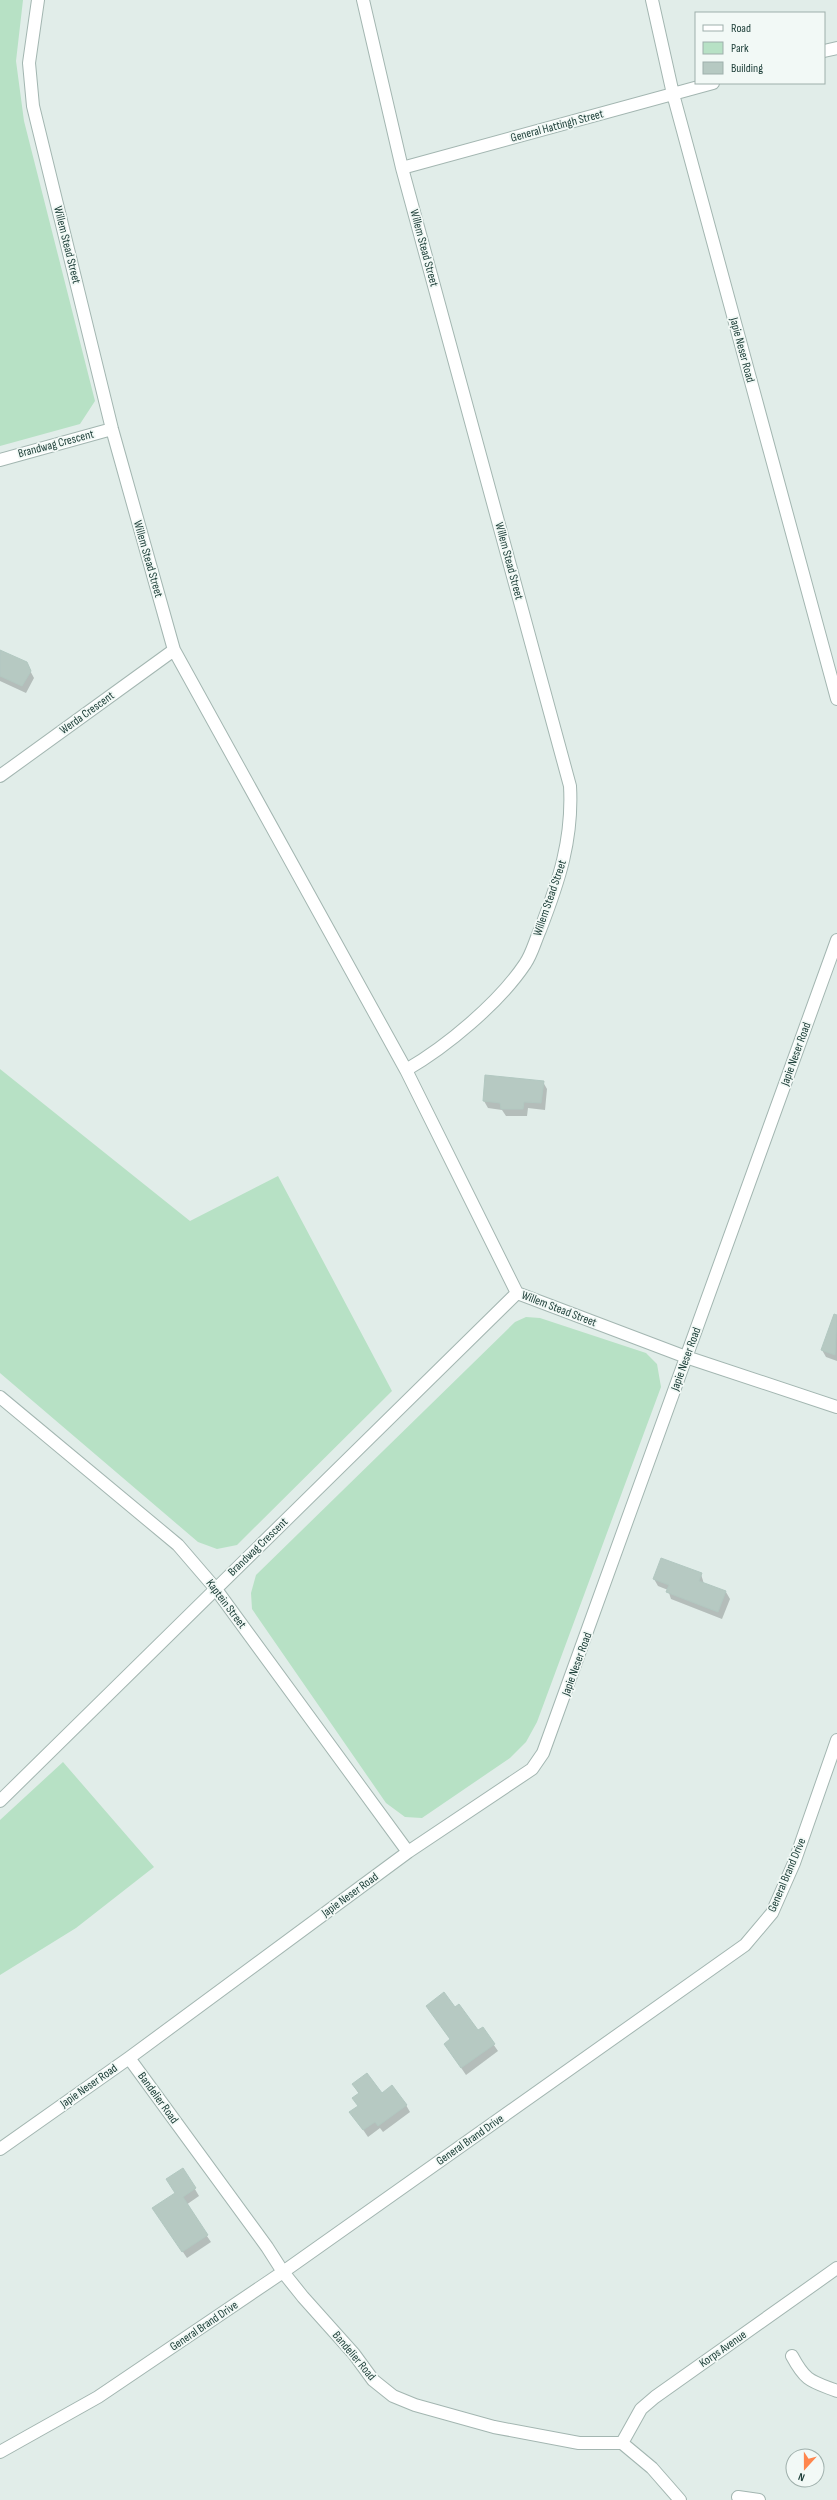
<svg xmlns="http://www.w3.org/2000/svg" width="837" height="2500" viewBox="0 0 837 2500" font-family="'Sofia Sans Condensed',sans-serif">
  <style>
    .green { fill: #b7e1c5 }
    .shadow { fill: #0003 }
    .building { fill: #b6c9c2; stroke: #b2c8c1 }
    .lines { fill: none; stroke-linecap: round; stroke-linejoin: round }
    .minor-casing { stroke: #a3b6b1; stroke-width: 14 }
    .minor { stroke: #fff; stroke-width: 12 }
    .labels { text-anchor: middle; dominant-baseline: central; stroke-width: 3.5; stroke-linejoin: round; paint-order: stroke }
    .street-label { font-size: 12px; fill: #1f403a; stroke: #f2f9f6 }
  </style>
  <rect width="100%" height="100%" fill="#e1ede9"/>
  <path class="green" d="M0 0H23L16 61 24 121 95 401 80 424 0 446Z
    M0 1069 190 1221 278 1176 392 1391 237 1545 217 1549 198 1542 0 1373Z
    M526 1317 540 1318 646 1353 657 1364 661 1387 537 1722 526 1742 510 1758 422 1818 405 1817 386 1803 252 1609 251 1593 256 1575 515 1322Z
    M63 1762 154 1867 76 1928 0 1975V1820Z"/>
  <path class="shadow" d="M0 651 26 663 34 678 26 693 0 681Z
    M543 1082 547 1089 545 1110 528 1108 527 1116H506L502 1110 488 1108 484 1101Z
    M834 1315 837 1316V1361L826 1357 822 1350Z
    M701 1574 704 1584 726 1592 730 1599 722 1619 671 1599 668 1590 658 1586 654 1579Z
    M427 2006 454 2009 478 2032 482 2028 498 2051 466 2075 445 2044 451 2040Z
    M353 2084 406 2105 410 2112 383 2132 380 2128 368 2137 351 2112 358 2107 359 2094Z
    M183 2169 199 2196 186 2205 211 2242 187 2258 158 2215 176 2193Z"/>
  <path class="building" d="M0 650 27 662 31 671 22 686 0 676Z
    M485 1075 544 1081 541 1103 524 1102 523 1109H501L500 1103 483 1101Z
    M834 1314 837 1315 835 1355 821 1350Z
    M661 1558 702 1573 699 1581 726 1591 718 1612 666 1592 669 1585 653 1579Z
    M444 1992 455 2007 459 2004 478 2030 483 2027 495 2044 461 2068 444 2044 450 2039 426 2006Z
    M367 2073 382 2093 392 2085 407 2105 378 2126 375 2122 363 2130 349 2112 358 2106 352 2098 359 2093 352 2084Z
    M183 2168 196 2188 183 2197 208 2235 182 2252 152 2208 175 2193 166 2179Z"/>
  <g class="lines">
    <defs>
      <path id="minor" d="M38 0 29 63 33 106 112 429 174 650 406 1070 517 1293 686 1357 837 1407
        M363 0 402 168 570 786C573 839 559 881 540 930 535 941 532 954 525 964 499 1003 446 1047 406 1070
        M652 0 673 94 837 699
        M824 51 837 48
        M402 168 713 83
        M0 460 112 429
        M0 776 174 650
        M0 1397 178 1545 215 1588 408 1852
        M0 1801 517 1293
        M129 2058 267 2247 283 2272 303 2297 354 2354 373 2380 393 2396 415 2405 494 2427 579 2443H622L652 2468 680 2500
        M0 2149 129 2058 408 1852 532 1769 543 1753 837 940
        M792 2356C806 2382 811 2381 837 2391
        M622 2443 641 2409 655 2397 837 2268
        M0 2452 98 2397 283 2272 745 1945 772 1913 794 1863 837 1740
        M738 2497 759 2500"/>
    </defs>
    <use href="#minor" class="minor-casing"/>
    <use href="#minor" class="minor"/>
  </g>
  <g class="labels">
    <g class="street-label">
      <text transform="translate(557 126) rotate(-15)">General Hattingh Street</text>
      <text transform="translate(67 245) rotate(76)">Willem Stead Street</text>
      <text transform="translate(424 248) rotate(75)">Willem Stead Street</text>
      <text transform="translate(742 350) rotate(75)">Japie Neser Road</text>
      <text transform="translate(56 444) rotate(-15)">Brandwag Crescent</text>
      <text transform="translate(148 559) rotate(74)">Willem Stead Street</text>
      <text transform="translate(509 561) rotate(75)">Willem Stead Street</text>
      <text transform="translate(87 713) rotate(-36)">Werda Crescent</text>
      <text transform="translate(550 898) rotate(-71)">Willem Stead Street</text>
      <text transform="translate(796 1054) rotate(-70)">Japie Neser Road</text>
      <text transform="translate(559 1309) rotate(21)">Willem Stead Street</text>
      <text transform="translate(686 1359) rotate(-70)">Japie Neser Road</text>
      <text transform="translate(258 1547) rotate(-44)">Brandwag Crescent</text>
      <text transform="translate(226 1604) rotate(53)">Kaptein Street</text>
      <text transform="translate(577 1664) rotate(-70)">Japie Neser Road</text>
      <text transform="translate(787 1875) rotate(-67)">General Brand Drive</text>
      <text transform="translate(350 1895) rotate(-36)">Japie Neser Road</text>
      <text transform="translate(89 2086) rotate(-35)">Japie Neser Road</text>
      <text transform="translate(158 2098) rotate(54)">Bandelier Road</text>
      <text transform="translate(470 2140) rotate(-35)">General Brand Drive</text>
      <text transform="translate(204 2326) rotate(-34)">General Brand Drive</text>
      <text transform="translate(723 2349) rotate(-35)">Korps Avenue</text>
      <text transform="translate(354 2356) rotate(50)">Bandelier Road</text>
    </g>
  </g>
  <rect x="695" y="12" width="130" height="72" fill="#f2f9f6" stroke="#9eafab"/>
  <rect x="703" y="25" width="20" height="6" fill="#ffffff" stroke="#9eafab"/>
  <text x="731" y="32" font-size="12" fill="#1f403a">Road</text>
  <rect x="703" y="42" width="20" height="12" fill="#b7e1c5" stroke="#9eafab"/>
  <text x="731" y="52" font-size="12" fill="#1f403a">Park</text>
  <rect x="703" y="62" width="20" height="12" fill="#b6c9c2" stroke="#9eafab"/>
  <text x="731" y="72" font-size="12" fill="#1f403a">Building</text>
  <g transform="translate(805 2468) rotate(201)"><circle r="19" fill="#f2f9f6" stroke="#9eafab"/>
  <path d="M0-3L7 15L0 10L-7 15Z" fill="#ff864d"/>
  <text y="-6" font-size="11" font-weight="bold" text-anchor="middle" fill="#1f403a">N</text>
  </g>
</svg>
